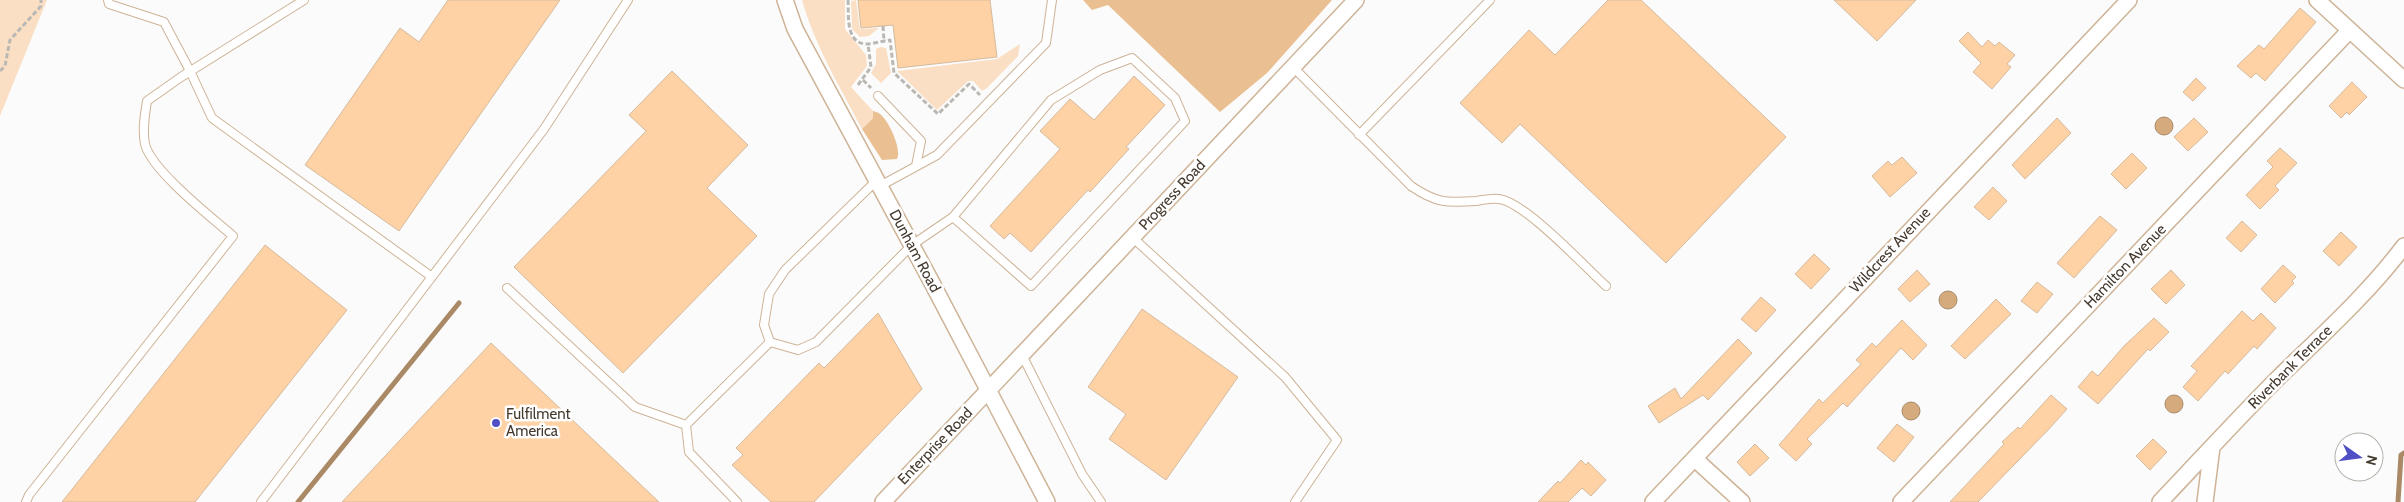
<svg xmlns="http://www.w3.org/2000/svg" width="2404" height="502" viewBox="0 0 2404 502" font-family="Cabin,sans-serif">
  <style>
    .green { fill: #fadfc4 }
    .forest { fill: #eabf91 }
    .water { fill: #d5ab7e; stroke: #aa8966 }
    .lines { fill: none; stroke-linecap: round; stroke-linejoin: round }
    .stream { stroke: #aa8966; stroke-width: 5 }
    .building { fill: #fed2a4; stroke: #d5ba9e }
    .lane-casing { stroke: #ceb397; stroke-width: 10 }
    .street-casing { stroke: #ceb397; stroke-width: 18 }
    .path { stroke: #bbb8b4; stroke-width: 3; stroke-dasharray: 5 2.5; stroke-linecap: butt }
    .lane { stroke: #fff; stroke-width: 8 }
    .street { stroke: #fff; stroke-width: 15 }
    .poi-dot { fill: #504fc6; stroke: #fff; stroke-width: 2 }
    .labels { text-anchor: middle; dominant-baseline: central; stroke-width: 5; stroke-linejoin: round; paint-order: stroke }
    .street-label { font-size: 15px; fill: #44392e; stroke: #fff }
    .poi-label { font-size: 15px; fill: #44392e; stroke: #fff; text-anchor: start }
  </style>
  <rect width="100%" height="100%" fill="#fafbfa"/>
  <path class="green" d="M0 0H47L0 116Z
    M802 0H845V29L866 55 867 66 851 87 873 111V118L862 129C840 87 815 46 802 0Z
    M856 0 860 29 879 28 869 36 860 37 852 29 851 1Z
    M1020 44 1018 56 987 88 982 91 973 81H968L937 110 897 71 997 59Z
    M881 47 886 48 891 73 881 83 871 73 876 64V49Z"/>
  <path class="forest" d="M1083 0H1332L1267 73 1220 112 1108 5 1092 10Z
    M873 111C875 112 878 112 880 114 889 121 902 149 897 159L882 160 862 129 873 118Z"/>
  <path class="water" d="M2155 126a9 9 0 1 1 18 0a9 9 0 1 1-18 0Z
    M1939 300a9 9 0 1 1 18 0a9 9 0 1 1-18 0Z
    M2165 404a9 9 0 1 1 18 0a9 9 0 1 1-18 0Z
    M1902 411a9 9 0 1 1 18 0a9 9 0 1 1-18 0Z"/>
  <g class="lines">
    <path class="stream" d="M298 502 459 303
      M2398 502 2401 455 2404 453"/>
  </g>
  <path class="building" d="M448 0H560L399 231 305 165 400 28 419 42Z
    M858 0H990L997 57 898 68 893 25 861 28Z
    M1608 0H1641L1786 137 1666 263 1520 124 1502 143 1460 103 1529 30 1555 55Z
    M1834 0H1916L1877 41Z
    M2300 8 2316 22 2265 81 2256 73 2251 78 2237 66 2259 45 2264 49Z
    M1968 32 1982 47 1988 40 1995 46 1999 42 2015 55 2007 64 2011 67 1992 89 1973 72 1981 63 1959 41Z
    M672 71 748 145 707 188 757 236 623 373 514 267 646 131 629 115Z
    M1134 76 1165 105 1126 147 1129 149 1090 192 1088 190 1031 252 1010 233 1004 239 990 226 1060 149 1040 131 1070 99 1094 120Z
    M2196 78 2206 88 2193 101 2183 92Z
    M2352 82 2367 97 2349 115 2347 112 2341 118 2329 106Z
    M2057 118 2071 133 2025 179 2012 165Z
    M2194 118 2208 132 2188 151 2174 137Z
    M2280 148 2297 163 2275 186 2279 190 2260 209 2246 195 2273 167 2267 161Z
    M2132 153 2147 168 2126 189 2111 174Z
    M1902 157 1917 173 1890 197 1872 176 1888 161 1892 165Z
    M1993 187 2007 201 1989 220 1974 207Z
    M2100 216 2117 230 2074 278 2057 263Z
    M2242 221 2257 235 2241 252 2226 238Z
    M2341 232 2357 247 2339 266 2323 251Z
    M265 245 347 310 195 502H62Z
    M1814 254 1830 269 1811 289 1795 274Z
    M2283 265 2296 277 2292 281 2294 283 2275 303 2261 289Z
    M1917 270 1930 284 1910 302 1898 289Z
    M2171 270 2185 285 2166 304 2151 289Z
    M2037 282 2053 294 2037 313 2021 301Z
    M1761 297 1776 310 1756 332 1741 319Z
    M1996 299 2011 314 1965 359 1951 346Z
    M1142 309 1238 377 1166 480 1109 439 1126 414 1088 387Z
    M2242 311 2253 321 2261 313 2276 328 2257 349 2254 346 2228 374 2225 371 2198 401 2183 387 2197 371 2191 366Z
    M878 313 922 389 814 502H771L732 465 743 455 736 448 819 363 824 368Z
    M2154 318 2169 332 2150 351 2148 349 2098 404 2078 387 2092 371 2098 376 2124 346Z
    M1902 320 1927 345 1913 360 1901 348 1847 407 1843 403 1807 439 1812 444 1796 461 1779 445 1819 399 1823 403 1861 364 1856 360 1872 343 1876 347Z
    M1738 339 1752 353 1708 400 1703 395 1659 423 1648 406 1675 388 1681 399Z
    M491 343 659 502H342Z
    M2051 395 2067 409 2049 429 1978 502H1950L2004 444 2002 442 2018 427 2020 429Z
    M1897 424 1914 437 1894 462 1877 448Z
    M2153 439 2167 452 2150 470 2136 456Z
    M1755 444 1769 458 1750 476 1737 462Z
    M1581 460 1586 465 1588 462 1606 480 1591 496 1582 488 1568 502H1538L1558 481 1560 483Z"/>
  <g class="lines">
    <defs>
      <path id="lane" d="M108 0 109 4 164 22 190 71 212 118 432 277
        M1293 67 1411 186C1436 203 1446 203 1476 201 1483 200 1492 198 1499 199 1525 202 1585 267 1606 286
        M878 96 921 141 916 166
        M1359 135 1490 0
        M880 186 937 155 1046 43 1052 0
        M1132 237 1285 377 1337 440 1295 502
        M507 288 635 407 686 425
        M770 342 798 350 816 342 912 245 953 217 1031 286 1185 121 1175 98 1132 58 1100 70 1051 100 953 217
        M770 342 764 325 769 294 785 270 877 180
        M1022 355 1082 474 1101 502
        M26 502 29 495 233 236C211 217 151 170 145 144 142 130 145 114 147 101L181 77 304 0
        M261 502 544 129 628 0
        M737 502 689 452 686 425 770 342"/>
      <path id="street" d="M785 0 795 29 931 281 1047 502
        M2317 0 2404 80
        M1695 459 1742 502
        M883 502 1356 0
        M1653 502 2129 0
        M1901 502 2349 31
        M2160 502C2199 461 2238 418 2278 378 2321 336 2368 294 2404 246
        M2205 502 2212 447"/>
    </defs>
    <use href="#lane" class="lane-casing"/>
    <use href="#street" class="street-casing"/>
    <path class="path" d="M848 0C849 14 845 43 866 44 873 44 882 41 890 40L894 73 938 114 969 84 980 95
      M883 26 884 41
      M0 71 5 66 10 40 41 6V0
      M863 80 871 88
      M858 85 871 67 868 44"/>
    <use href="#lane" class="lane"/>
    <use href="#street" class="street"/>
  </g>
  <circle class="poi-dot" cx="496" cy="423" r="5"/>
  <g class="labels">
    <g class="street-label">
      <text transform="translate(1172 195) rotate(-47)">Progress Road</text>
      <text transform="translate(1890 250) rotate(-47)">Wildcrest Avenue</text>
      <text transform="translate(915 251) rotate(62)">Dunham Road</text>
      <text transform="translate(2125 266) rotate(-46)">Hamilton Avenue</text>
      <text transform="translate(2290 367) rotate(-45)">Riverbank Terrace</text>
      <text transform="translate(935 446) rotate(-46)">Enterprise Road</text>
    </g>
    <g class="poi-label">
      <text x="506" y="414">Fulfilment<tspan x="506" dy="17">America</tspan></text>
    </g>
  </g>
  <g transform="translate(2359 457) rotate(104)"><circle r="24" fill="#ffffff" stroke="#b4b0ab"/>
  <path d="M0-4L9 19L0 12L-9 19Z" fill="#504fc6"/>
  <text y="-8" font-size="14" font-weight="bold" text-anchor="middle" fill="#44392e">N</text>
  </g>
</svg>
